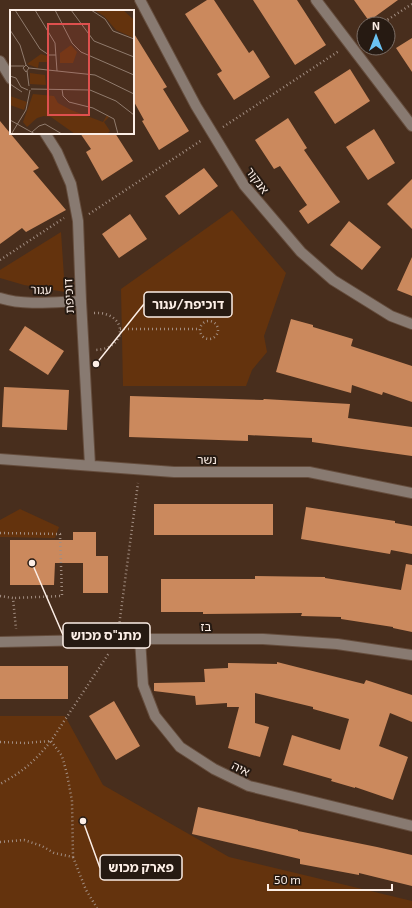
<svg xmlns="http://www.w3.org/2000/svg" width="412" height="908" viewBox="0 0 412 908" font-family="'Exo 2','Noto Sans Hebrew',sans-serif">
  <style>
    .green { fill: #64330d }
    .building { fill: #cb895d }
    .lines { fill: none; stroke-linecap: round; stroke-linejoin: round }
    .minor-casing { stroke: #654d3d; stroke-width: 12 }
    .path { stroke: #a28e82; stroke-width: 2.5; stroke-dasharray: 1 3; stroke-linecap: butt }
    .minor { stroke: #887a71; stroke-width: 10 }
    .labels { text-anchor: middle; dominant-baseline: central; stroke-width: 4; stroke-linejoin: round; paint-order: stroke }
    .street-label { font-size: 12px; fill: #fceee6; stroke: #261a12 }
    .inset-road { fill: none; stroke: #907b6d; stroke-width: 1 }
    .view { fill: #de504e; fill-opacity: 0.15; stroke: #de504e; stroke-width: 2 }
    .inset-edge { fill: none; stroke: #fceee6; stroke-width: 2 }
    .leader { fill: none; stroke: #fceee6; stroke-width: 1.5 }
    .callout-dot { fill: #fceee6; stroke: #261a12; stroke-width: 1.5 }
    .callout { fill: #261a12; stroke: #fceee6; stroke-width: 1.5 }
    .callout-label { font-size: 13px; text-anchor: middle; font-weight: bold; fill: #fceee6 }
  </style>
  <rect width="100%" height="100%" fill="#482e1d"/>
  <path class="green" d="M232 210 286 273 264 336 267 352 252 370 246 386H123L121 289Z
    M61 232 65 292 24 285 0 278V270Z
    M20 509 59 527 55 538 0 537V520Z
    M0 716H65L103 785 229 857 412 901V908H0Z"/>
  <path class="building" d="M207 0H214L249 53 253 50 270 77 234 100 217 74 222 71 185 14Z
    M253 0H297L326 45 295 65Z
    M354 0H398L369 21Z
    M133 32 167 87 163 89 189 131 159 150 142 121 144 120 133 100Z
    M412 38V72L396 48Z
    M350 69 370 101 335 124 314 92Z
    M288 118 307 148 304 150 340 202 308 224 299 211 307 205 280 166 274 169 255 140Z
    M0 121 39 168 33 171 66 210 26 232 22 228 0 244Z
    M374 129 395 163 368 180 346 147Z
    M80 133H115L133 161 102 181 86 152 91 149Z
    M204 168 218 186 179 215 165 196Z
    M412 179V229L387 204Z
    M130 214 147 239 119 258 102 234Z
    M349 221 381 247 362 270 330 245Z
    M412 257V296L397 290Z
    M291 319 313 325V327L353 339 351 346 412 366V402L383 392 382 395 352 385 351 393 276 372Z
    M25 326 64 351 48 375 9 350Z
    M4 387 69 390 67 430 2 427Z
    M130 396 263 400 264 399 350 404 348 418 412 427V456L312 442V438L248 435V441L129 437Z
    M154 504H273V535H154Z
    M306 507 395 521V523L412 526V554L391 550 390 554 301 539Z
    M73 532H96V556H108V593H83V563H55L54 585H10V540H73Z
    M406 564 412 565V632L393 628V627L341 619V617L301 616 302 613 203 614V612H161V579H255V576L325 577V578L401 590Z
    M277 662 364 684 366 680 412 695V722L390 713 379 746 408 757 393 800 355 787V788L331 781 332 779 283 765 292 735 340 750 349 719 313 709V707L255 693V723L269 727 260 757 228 748 239 707H227V703L196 705 195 696 154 691V683L205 682 204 669 228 668V663L277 664Z
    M0 666H68V699H0Z
    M114 701 140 746 116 760 89 716Z
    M198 807 298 830V831L377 847 412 855V886L359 873V875L300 864V859L192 834Z"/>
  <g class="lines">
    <defs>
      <path id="minor" d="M140 0 196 106 244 185 301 252 333 280 391 316 412 324
        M316 0 412 126
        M0 61 11 79
        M45 133 57 152 71 184 78 221 81 301 90 465
        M0 298C25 306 55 302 81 301
        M0 459 174 472H309L412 493
        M140 639 143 685 155 716 180 747 214 769 249 786 412 826
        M0 642 140 639H263L337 644 412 655"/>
    </defs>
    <use href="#minor" class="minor-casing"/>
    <path class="path" d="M381 24 412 4
      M223 127 339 51
      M89 214 202 140
      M0 260 64 218
      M94 313C128 311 129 349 95 350
      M200 330a9 9 0 1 1 18 0a9 9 0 1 1-18 0Z
      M120 329H200
      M0 533 60 534 62 596 13 598
      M0 596 13 598 16 629
      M119 626 138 483
      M0 742 24 743 51 741C34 762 24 771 0 784
      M0 842 24 840 42 846 54 853 73 857 72 801 67 774 62 756 51 741 109 653
      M73 857 86 890 97 908"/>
    <use href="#minor" class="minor"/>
  </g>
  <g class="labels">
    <g class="street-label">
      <text transform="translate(258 180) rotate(53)">אנקור</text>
      <text transform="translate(41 289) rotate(1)">עגור</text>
      <text transform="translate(68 296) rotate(-93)">דוכיפת</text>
      <text x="207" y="459">נשר</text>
      <text x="206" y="626">בז</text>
      <text transform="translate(241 768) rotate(26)">איה</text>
    </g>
  </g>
  <g transform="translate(10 10)">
    <rect width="124" height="124" fill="#482e1d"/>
    <path d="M84 0H113L124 10V28L106 20 94 6ZM61 35 67 42 63 53H50V43ZM31 44 37 46V52H29L28 58 17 54ZM20 63 35 65 36 75 20 74ZM23 84 44 86 48 93 61 100 93 112 97 105 99 107 94 112 100 121 97 124H65L41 107 34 106 27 108 17 117 13 112ZM0 86 17 92 14 100 0 95Z" fill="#64330d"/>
    <path class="inset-road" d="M5 0 30 39 39 45H46M25 0 45 33 47 61M45 0 62 33 71 42 124 65M61 0 84 31 124 47M81 0 95 9 103 21 124 29M0 20 10 35 16 55M0 56H14M19 58 16 62 13 58 16 55 19 58 85 65 124 84M17 61 19 76M0 66 6 68 11 77 18 80M0 74 12 82M21 79 80 80 106 91 124 105M52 79 53 86 59 92 83 98 104 109 108 124M0 110 25 124M22 122 29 116 35 114 52 124M2 123 16 100 20 80"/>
    <path class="view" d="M38 14H79V105H38Z"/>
    <rect width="124" height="124" class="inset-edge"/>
  </g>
  <path class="leader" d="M96 364L144 304M32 563L63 635M83 821L100 868"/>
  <g class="callout-dot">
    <circle cx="96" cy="364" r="4"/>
    <circle cx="32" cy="563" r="4"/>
    <circle cx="83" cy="821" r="4"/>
  </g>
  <g class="callout">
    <rect x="144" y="292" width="88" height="25" rx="4"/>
    <rect x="63" y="623" width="87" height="25" rx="4"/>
    <rect x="100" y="855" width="82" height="25" rx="4"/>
  </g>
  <g class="callout-label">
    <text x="188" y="309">דוכיפת/עגור</text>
    <text x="106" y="640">מתנ"ס מכוש</text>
    <text x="141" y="872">פארק מכוש</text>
  </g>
  <g transform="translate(376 36)"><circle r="19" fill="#261a12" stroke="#7c6f67"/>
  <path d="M0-3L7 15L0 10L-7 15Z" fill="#6bc3f2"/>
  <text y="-6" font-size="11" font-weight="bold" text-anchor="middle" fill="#fceee6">N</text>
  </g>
  <path d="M268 884v6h124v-6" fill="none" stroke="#fceee6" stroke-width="2"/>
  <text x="274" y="884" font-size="12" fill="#fceee6" stroke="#261a12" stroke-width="3" paint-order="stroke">50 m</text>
</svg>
